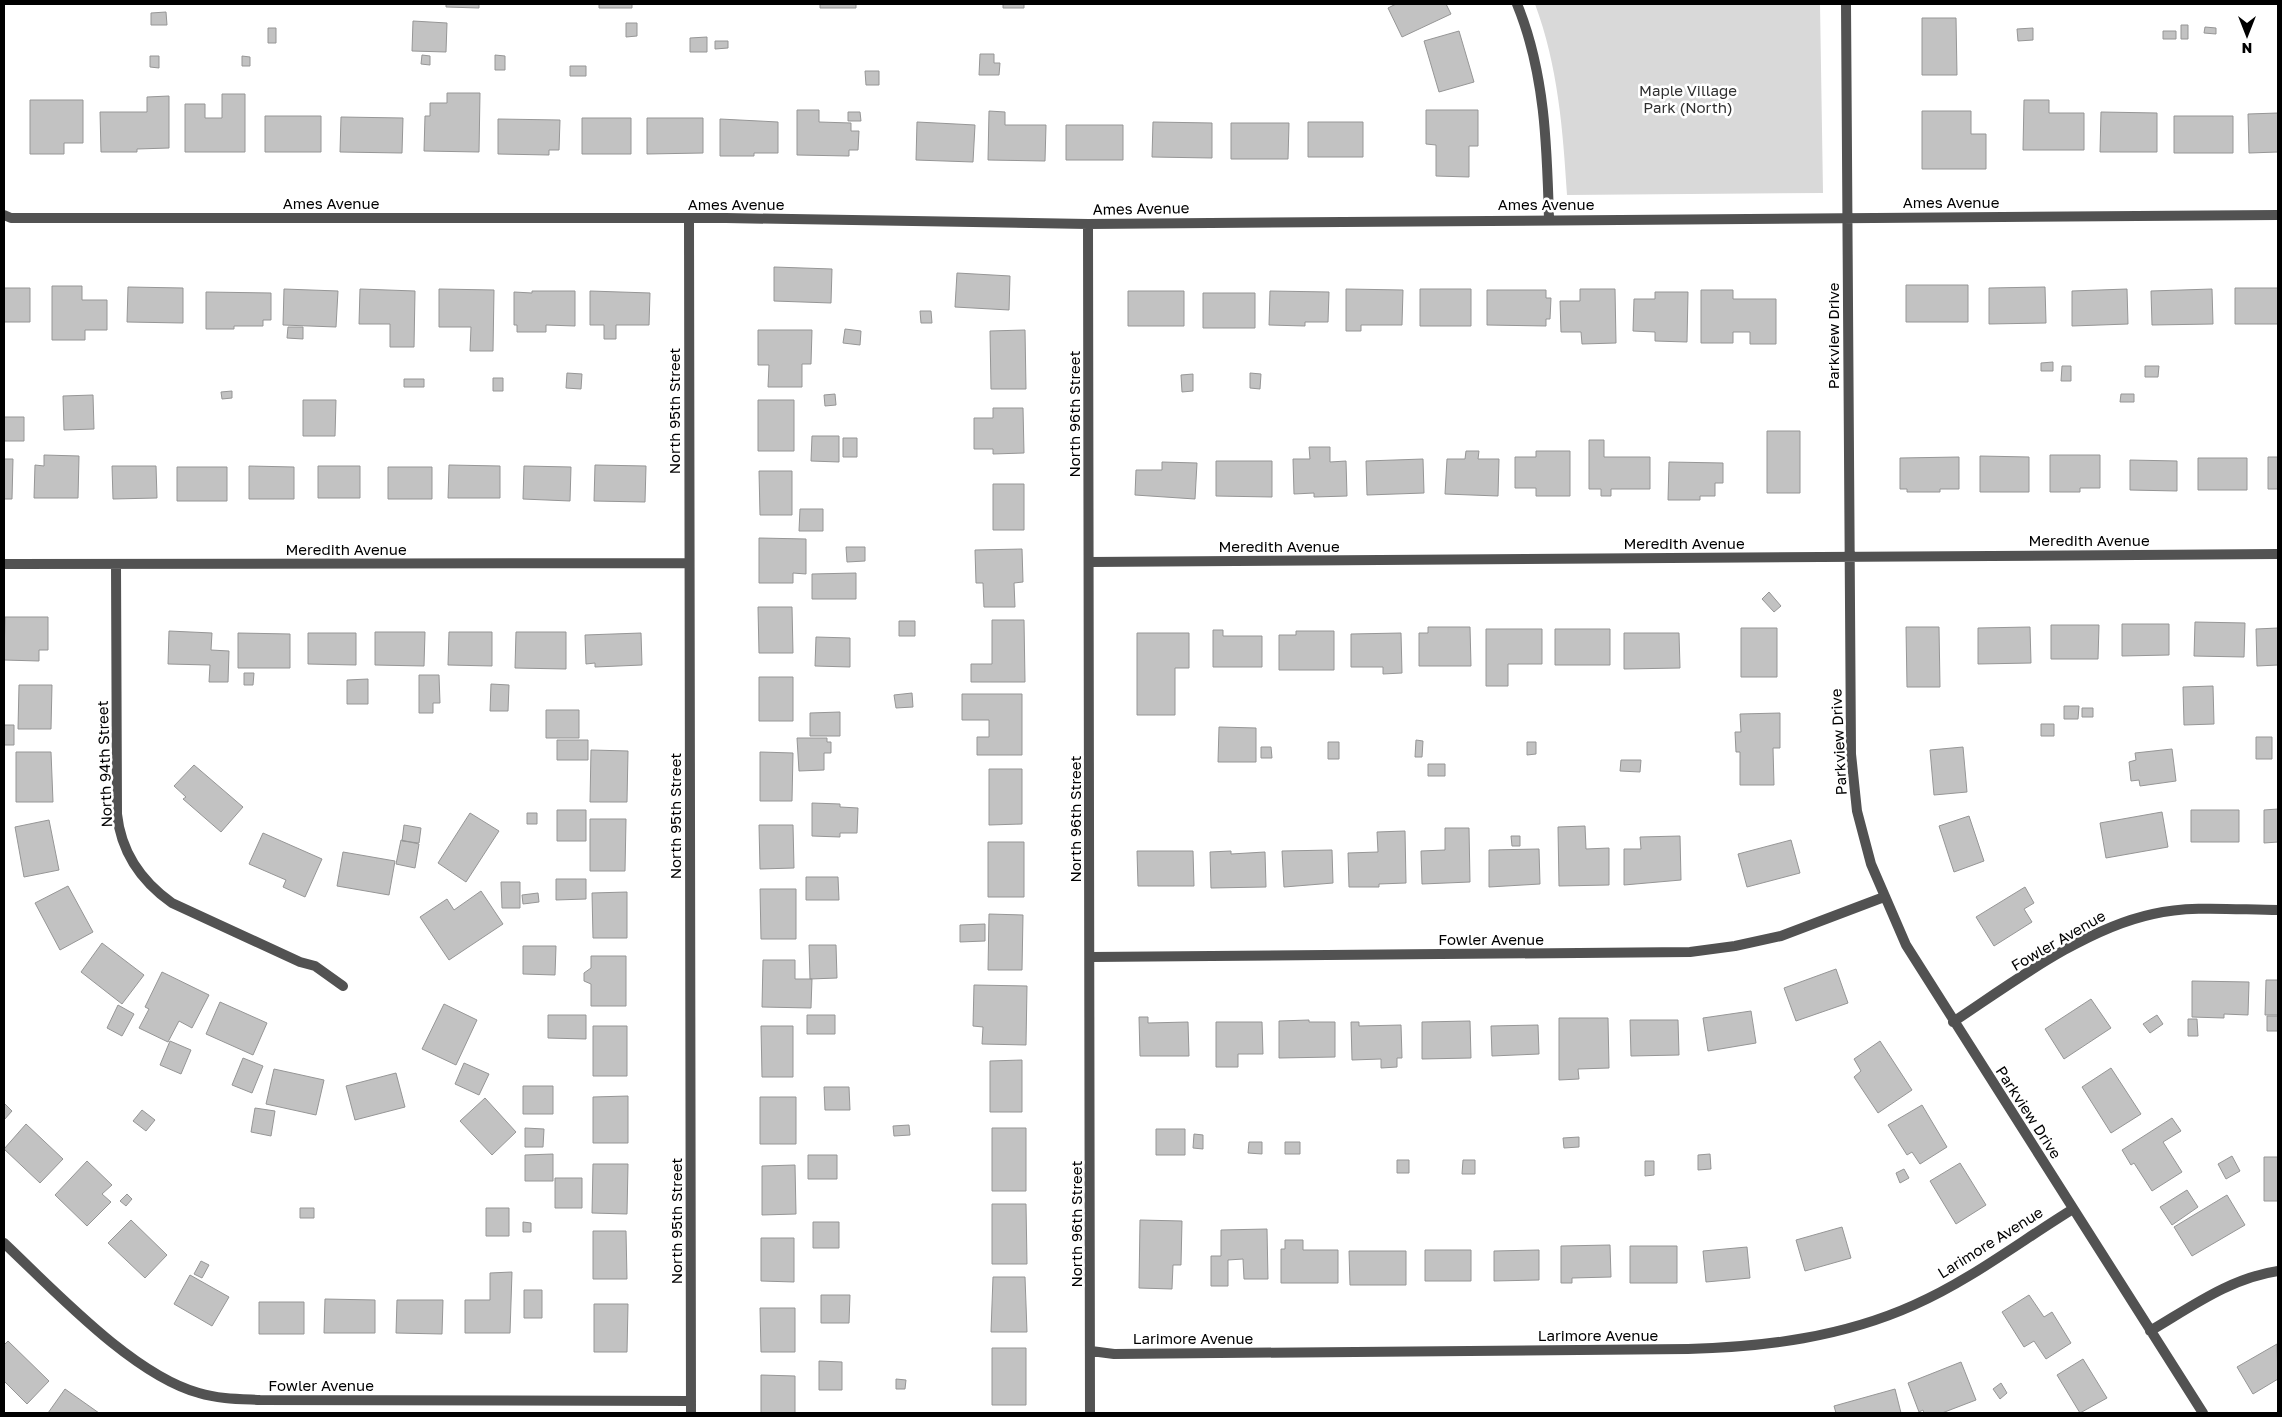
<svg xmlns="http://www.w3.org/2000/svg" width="2282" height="1417" viewBox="0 0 2282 1417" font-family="'Golos Text',sans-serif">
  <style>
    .green { fill: #d9d9d9 }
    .building { fill: #c2c2c2; stroke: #969696 }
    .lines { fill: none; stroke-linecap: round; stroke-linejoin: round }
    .street { stroke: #525252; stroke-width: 10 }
    .labels { text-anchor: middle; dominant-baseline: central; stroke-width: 5; stroke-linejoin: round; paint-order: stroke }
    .park-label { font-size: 15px; fill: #303030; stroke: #fff }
    .street-label { font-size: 15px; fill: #000; stroke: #fff }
  </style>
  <rect width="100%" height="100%" fill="#fff"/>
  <path class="green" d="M1535 4H1820L1823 193 1567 195C1563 130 1558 66 1535 4Z"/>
  <path class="building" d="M446 4H479V8L446 7Z
    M599 4H632V8H599Z
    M820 4H856V8H820Z
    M1003 4H1024V8H1003Z
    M1396 4H1446L1451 14 1402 37 1388 8Z
    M166 12 167 25H151V13Z
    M1922 18H1956L1957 75H1922Z
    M413 21 447 23 446 52 412 51Z
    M626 23H637V36L626 37Z
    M2181 25H2188V39H2181Z
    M2205 27 2216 28V34L2204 33Z
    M268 28H276V43H268Z
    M2033 28V40L2018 41 2017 29Z
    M1459 31 1474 82 1439 92 1424 41Z
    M2163 31H2176V39H2163Z
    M707 37V52H690V38Z
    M715 41H728V48L715 49Z
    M980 54H994V63H1000L999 75H979Z
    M422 55 430 56V65L421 64Z
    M495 55 505 56V70H495Z
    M150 56H159V68L150 67Z
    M242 56 250 57V66H242Z
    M570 66H586V76H570Z
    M865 71H879V85H866Z
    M447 93H480L479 152 424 151 425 116H430V103H447Z
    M222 94H245V152H185V104H205V118H222Z
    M169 96V148L137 149V152H101L100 112H147V97Z
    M30 100H83V143H64V154H30Z
    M2024 100H2049V113H2084V150H2023Z
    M797 110H819V122L851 123V131H859L858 150H849V156L797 155Z
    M1426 110H1478V146H1469V177L1436 176V145L1426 144Z
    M989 111 1005 112V125H1046L1045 161 988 160Z
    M1922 111H1971V134H1986V169H1922Z
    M848 112H860L861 121H848Z
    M2101 112 2157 113V152H2100Z
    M2278 113V152L2249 153 2248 114Z
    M265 116H321V152H265Z
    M2174 116H2233V153H2174Z
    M341 117 403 118 402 153 340 152Z
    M582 118H631V154H582Z
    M647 118H703V153L647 154Z
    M498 119 560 120 559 150H549V155L498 154Z
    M720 119 778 122V153H754V156H720Z
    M917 122 975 125 973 162 916 160Z
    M1153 122 1212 123V158L1152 157Z
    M1308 122H1363V157H1308Z
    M1231 123H1289L1288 159H1231Z
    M1066 125H1123V160H1066Z
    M774 267 832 269 831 303 774 301Z
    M957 273 1010 276 1009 310 955 307Z
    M1906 285H1968V322H1906Z
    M52 286H82V300H107V330H85V340H52Z
    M128 287 183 288V323L127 322Z
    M2045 287 2046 323 1989 324V288Z
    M4 288H30V322H4Z
    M2235 288H2278V324H2235Z
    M284 289 338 291 336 327 283 325Z
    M360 289 415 291 414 347H390V324H359Z
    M439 289 494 290 493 351H470L471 327H439Z
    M1346 289 1403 290 1402 325H1361V331H1346Z
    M1420 289H1471V326H1420Z
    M1580 289H1615L1616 343 1582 344 1581 332H1561L1560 301H1580Z
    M2127 289 2128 324 2072 326V291Z
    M2212 289 2213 324 2152 325 2151 291Z
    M1487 290H1546V298H1551L1550 319H1546V326L1487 325Z
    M1701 290H1733V299H1776V344H1750V332H1733V343H1701Z
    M532 291H575V326L546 325V332H517V325H514V292L532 293Z
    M590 291 650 293 649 325H616V339H604V325H590Z
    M1128 291H1184V326H1128Z
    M1270 291 1329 292 1328 322H1305V326L1269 325Z
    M206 292 271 293V320H263V326H234V329H206Z
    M1655 292H1688L1687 342 1655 341V332L1633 331 1634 299H1655Z
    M1203 293H1255V328H1203Z
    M920 311H931L932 323H921Z
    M288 327H303V339L287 338Z
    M845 329 861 331 860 345 843 343Z
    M758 330H812L811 364H802V387H768L769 365H758Z
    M1025 330 1026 389H991L990 331Z
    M2053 362V371H2041V363Z
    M2062 366H2071V381H2061Z
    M2145 366H2159L2158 377H2145Z
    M567 373 582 374 581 389 566 388Z
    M1250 373 1261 374 1260 389 1250 388Z
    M1193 374V391L1182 392 1181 375Z
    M493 378H503V391H493Z
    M404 379H424V387H404Z
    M232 391V398L222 399 221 392Z
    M835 394 836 405 825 406 824 395Z
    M2121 394H2134V402H2120Z
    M93 395 94 429 64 430 63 396Z
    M303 400H336L335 436H303Z
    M758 400H794V451H758Z
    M993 408H1023L1024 453 993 454V449H974V418H993Z
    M4 417H24V441H4Z
    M1767 431H1800V493H1767Z
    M812 436H839V462L811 461Z
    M843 438H857V457H843Z
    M1589 440H1604V457H1650V489H1611V496H1601V489H1589Z
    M1309 447H1330V462L1346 461 1347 496 1314 497V493L1294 494 1293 459H1310Z
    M1466 451H1479L1478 459H1499L1498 496 1445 494 1447 459H1465Z
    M1536 451H1570V496H1536V488H1515V457H1536Z
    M44 455 79 456 78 498H34L35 465 44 466Z
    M2050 455H2100V488H2080V492H2050Z
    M1980 456 2029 457V492H1980Z
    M1959 457V489H1940V492H1907V489H1900V458Z
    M2268 457H2278V489H2268Z
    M2198 458H2247V490H2198Z
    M4 459H13L12 499H4Z
    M1423 459 1424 493 1367 495 1366 461Z
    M2130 460 2177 461V491L2130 490Z
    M1216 461H1272V497L1216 496Z
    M1162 462 1197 463 1195 499 1135 495 1136 470H1162Z
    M1669 462 1723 463V483H1715V496H1700V500H1668Z
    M449 465 500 466V498H448Z
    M595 465 646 466 645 502 594 501Z
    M112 466H156L157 498 113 499Z
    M249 466 294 467V499H249Z
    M318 466H360V498H318Z
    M524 466 571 467 570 501 523 499Z
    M177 467H227V501H177Z
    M388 467H432V499H388Z
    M759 471H792V515H760Z
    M993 484H1024V530H993Z
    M800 509H823V531H799Z
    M759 538 806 539V574L793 573V583H759Z
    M846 547H865V561L847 562Z
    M1022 549 1023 582 1014 583 1015 607H984L983 583H976L975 550Z
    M856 573V599H812V574Z
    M1769 592 1781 606 1774 612 1762 599Z
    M758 607H792L793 653H759Z
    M5 617H48V650H39V661L4 660Z
    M992 620H1024L1025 682H971V664H992Z
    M899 621H915V636H899Z
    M2195 622 2245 623 2244 657 2194 656Z
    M2122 624H2169V655L2122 656Z
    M2051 625H2099L2098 659H2051Z
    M1428 627H1470L1471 666H1419V633H1428Z
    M1906 627H1939L1940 687H1907Z
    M2030 627 2031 663 1978 664V628Z
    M1741 628H1777V677H1741Z
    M2278 628V665L2257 666 2256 629Z
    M1486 629H1542V664H1508V686H1486Z
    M1555 629H1610V665H1555Z
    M1213 630H1223V636H1262V667H1213Z
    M169 631 212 633 211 650 229 651 228 682H209L210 665 168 664Z
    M1296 631H1334V670H1279V635H1296Z
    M375 632H425L424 666 375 665Z
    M449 632H492V666L448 665Z
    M516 632H566V669L515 668Z
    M238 633 290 634V668H238Z
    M308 633H356V665L308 664Z
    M641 633 642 665 595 667V663L586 664 585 635Z
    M1137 633H1189V668H1175V715H1137Z
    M1401 633 1402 673 1383 674V667H1351V634Z
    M1624 633H1679L1680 668 1624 669Z
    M816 637 850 638V667L815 666Z
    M244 673H254L253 685H244Z
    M419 675H439L440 703H433V713H419Z
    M759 677H793V721H759Z
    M368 679V704H347V680Z
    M491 684 509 685 508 711H490Z
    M19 685H52L51 729H18Z
    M2213 686 2214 724 2184 725 2183 687Z
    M912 693 913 707 896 708 894 695Z
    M962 694H1022V755H977V737H989V720H962Z
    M2064 706H2079L2078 719H2064Z
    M2082 708H2093V717H2082Z
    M546 710H579V738H546Z
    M840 712V736H810V713Z
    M1780 713V748H1773L1774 785H1740V752H1736L1735 732H1741L1740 714Z
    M2041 724H2054V736H2041Z
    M4 725H14V745H4Z
    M1219 727 1256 728V762H1218Z
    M2256 737H2272V759H2256Z
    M797 738H827V742H831V753H824V770L799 771Z
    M557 740H588V760H557Z
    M1416 740 1423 741 1422 757H1415Z
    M1328 742H1339V759H1328Z
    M1527 742H1536V754L1527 755Z
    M1261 747H1271L1272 758H1261Z
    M1963 747 1967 792 1934 795 1930 750Z
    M2172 749 2176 781 2140 786 2139 780 2131 781 2129 762 2136 760 2135 753Z
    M591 750 628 751 627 802H590Z
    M16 752H51L53 802H16Z
    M760 752 793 753 792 801H760Z
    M1621 760H1641L1640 772 1620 771Z
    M1428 764H1445V776H1428Z
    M194 765 243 807 221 832 183 799 186 797 174 786Z
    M989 769H1022V824L989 825Z
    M812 803 840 804V807L858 808 857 833H840V837L812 836Z
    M2278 809V842L2264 843V810Z
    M557 810H586V841H557Z
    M2191 810H2239V842H2191Z
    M2162 812 2168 847 2106 858 2100 823Z
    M470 813 499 831 466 882 438 863Z
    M527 813H537V824H527Z
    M1969 816 1984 861 1954 872 1939 826Z
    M590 819H626L625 871H590Z
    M49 820 59 870 24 877 15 827Z
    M404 825 421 828 419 843 402 841Z
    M759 825H793L794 868 760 869Z
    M1585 826 1586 849 1609 848V885L1559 886 1558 827Z
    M1445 828H1469L1470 882 1422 884 1421 851 1445 850Z
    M1405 831 1406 883 1379 884V887H1349L1348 853 1378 852 1377 832Z
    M263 833 322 859 305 897 283 887 286 880 249 864Z
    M1511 836H1520V846H1512Z
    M1680 836 1681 880 1624 885V849H1641L1640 837Z
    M401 840 419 844 415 868 396 864Z
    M1791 840 1800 873 1747 887 1738 854Z
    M988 842H1024V897H988Z
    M1539 849 1540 884 1489 887V850Z
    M1332 850 1333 883 1284 887 1282 851Z
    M1137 851H1193L1194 886H1138Z
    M1231 851V854L1265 852 1266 887 1211 888 1210 852Z
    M343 852 395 861 389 895 337 886Z
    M806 877H838L839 900H806Z
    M556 879H586V899L556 900Z
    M501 882H520V908H502Z
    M68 886 93 932 60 950 35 903Z
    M2025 887 2034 903 2024 909 2032 922 1994 946 1976 917Z
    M760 889H796V939H761Z
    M481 891 503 924 449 960 420 917 447 899 454 910Z
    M627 892V938H593L592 893Z
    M538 893 539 902 523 904 522 895Z
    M989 914 1023 915 1022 970H988Z
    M985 924V941L960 942V925Z
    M102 943 144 975 122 1004 81 972Z
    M809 945H836L837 978 810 979Z
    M523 946H556L555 975 523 974Z
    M591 956H626V1006H591V984L584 981V973L591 968Z
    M763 960H795V979H812L811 1008 762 1007Z
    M1836 969 1848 1003 1796 1021 1784 988Z
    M162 972 209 995 192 1028 179 1021 168 1042 139 1028 149 1009 145 1007Z
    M2266 980H2278V1015H2265Z
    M2192 981 2249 982 2248 1015 2224 1014V1018L2192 1017Z
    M974 985 1027 986 1026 1045 982 1044 983 1027 973 1026Z
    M2091 999 2111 1028 2064 1059 2045 1029Z
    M220 1002 267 1023 253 1055 206 1034Z
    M444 1004 477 1020 456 1065 422 1049Z
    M118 1005 134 1014 122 1036 107 1028Z
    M1751 1011 1756 1043 1708 1051 1703 1018Z
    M548 1015H586V1039L548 1038Z
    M807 1015H835V1034H807Z
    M2157 1015 2163 1024 2150 1033 2143 1024Z
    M2267 1016H2278V1031H2267Z
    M1139 1017H1148V1023L1188 1022 1189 1056H1140Z
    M1559 1018H1608L1609 1068 1578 1069 1579 1079 1559 1080Z
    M2188 1019H2197L2198 1036H2188Z
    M1309 1020V1022H1335V1057L1279 1058V1021Z
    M1630 1020H1678L1679 1055 1631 1056Z
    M1470 1021 1471 1058 1422 1059V1022Z
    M1216 1022H1262L1263 1054H1238V1067H1216Z
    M1351 1022H1359V1026L1401 1025 1402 1058H1397V1067L1381 1068V1059L1352 1060Z
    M1538 1025 1539 1054 1492 1056 1491 1026Z
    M593 1026H627V1076H593Z
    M761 1026H793V1077H762Z
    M170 1041 191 1050 181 1074 160 1065Z
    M1880 1041 1912 1090 1878 1113 1854 1077 1861 1071 1854 1059Z
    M243 1058 263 1066 252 1093 232 1085Z
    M1022 1060V1112H990V1061Z
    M464 1063 489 1074 479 1095 455 1084Z
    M2111 1068 2141 1114 2111 1133 2082 1087Z
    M274 1069 324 1080 316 1115 266 1104Z
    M396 1073 405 1107 355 1120 346 1086Z
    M523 1086H553V1114H523Z
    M824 1087H849L850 1110H825Z
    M628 1096V1143H593V1097Z
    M760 1097H796V1144H760Z
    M485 1098 516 1132 492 1155 460 1121Z
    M4 1103 12 1111 4 1120Z
    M1922 1105 1947 1147 1920 1164 1912 1152 1907 1155 1888 1125Z
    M255 1108 275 1111 271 1136 251 1132Z
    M142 1110 155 1120 146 1131 133 1121Z
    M2172 1118 2181 1131 2163 1142 2182 1172 2152 1191 2134 1163 2131 1165 2122 1150Z
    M26 1124 63 1159 40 1183 4 1149Z
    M909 1125 910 1135 894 1136 893 1126Z
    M525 1128 544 1129 543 1147H525Z
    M992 1128H1026V1191H992Z
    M1156 1129H1185V1155H1156Z
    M1194 1134 1203 1135V1149L1193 1148Z
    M1579 1137V1147L1564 1148 1563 1138Z
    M1249 1142H1262V1154L1248 1153Z
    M1285 1142H1300V1154H1285Z
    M553 1154V1181H525V1155Z
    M1710 1154 1711 1169 1698 1170V1155Z
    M808 1155H837V1179H808Z
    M2232 1156 2240 1171 2226 1179 2218 1164Z
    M2264 1157H2278V1201H2264Z
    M1397 1160H1409V1173H1397Z
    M1463 1160H1475V1174H1462Z
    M87 1161 112 1185 102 1194 111 1202 87 1226 55 1195Z
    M1645 1161H1654V1175L1645 1176Z
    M1960 1163 1986 1205 1956 1224 1930 1181Z
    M593 1164H628L627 1214 592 1213Z
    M795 1165 796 1214 762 1215V1166Z
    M1904 1169 1909 1178 1900 1183 1896 1173Z
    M555 1178H582V1208H555Z
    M2187 1190 2198 1207 2172 1225 2160 1207Z
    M127 1194 132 1199 126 1206 120 1201Z
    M2227 1195 2245 1225 2192 1256 2174 1227Z
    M992 1204H1026L1027 1264H992Z
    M300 1208H314V1218H300Z
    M486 1208H509V1236H486Z
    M131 1220 167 1255 145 1278 108 1243Z
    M1140 1220 1182 1221 1181 1265H1173L1172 1289 1139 1288Z
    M523 1222 531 1223V1232H523Z
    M813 1222H839V1248H813Z
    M1842 1227 1851 1258 1805 1271 1796 1240Z
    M1267 1229 1268 1279H1244L1243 1259 1228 1260V1286H1211V1256H1221V1230Z
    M593 1231H626L627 1279H593Z
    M761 1238H794V1282L761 1281Z
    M1285 1240H1303V1250H1338V1283H1281V1249H1285Z
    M1610 1245 1611 1277 1572 1278V1283H1561V1246Z
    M1630 1246H1677V1283H1630Z
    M1747 1247 1750 1278 1706 1282 1703 1251Z
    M1425 1250H1471V1281H1425Z
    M1539 1250V1280L1494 1281V1251Z
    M1349 1251H1406V1285H1350Z
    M201 1261 209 1265 202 1278 194 1274Z
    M512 1272 510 1333H465V1300H490V1273Z
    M190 1275 229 1297 212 1326 174 1304Z
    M993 1277H1025L1027 1332H991Z
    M524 1290H542V1318H524Z
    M821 1295H850L849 1323H821Z
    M2029 1295 2044 1317 2052 1312 2071 1343 2046 1359 2034 1341 2024 1347 2002 1312Z
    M325 1299 375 1300V1333H324Z
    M397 1300H443L442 1334 396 1333Z
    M259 1302H304V1334H259Z
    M594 1304H628L627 1352H594Z
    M760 1308H795V1352H761Z
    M8 1341 49 1381 27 1404 4 1381V1345Z
    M2277 1344 2278 1379 2253 1394 2237 1367Z
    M992 1348H1026V1405H992Z
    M2083 1359 2107 1398 2080 1413 2057 1375Z
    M819 1361 842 1362V1390H819Z
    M1961 1362 1976 1400 1942 1413H1924L1923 1410 1919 1412 1908 1383Z
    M761 1375 795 1376V1413H761Z
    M896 1379 906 1380 905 1389H896Z
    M2001 1383 2007 1393 2000 1399 1993 1389Z
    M65 1389 99 1413H48Z
    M1895 1389 1901 1413H1836L1834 1406Z"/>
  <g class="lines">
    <path class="street" d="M1517 4C1545 72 1547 146 1549 219
      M1846 4 1851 754 1857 811 1871 864 1906 945 2203 1413
      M4 215 11 218H726L1088 224 2278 215
      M689 219 691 1413
      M1088 224 1090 1413
      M1090 562 2278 554
      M4 564 689 563
      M116 564 117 814C121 852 141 881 172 903L300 962 315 966 343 986
      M1091 957 1690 952 1735 946 1781 936 1884 897
      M1953 1022C2012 983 2083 929 2153 914 2191 905 2239 910 2278 910
      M4 1243C55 1291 133 1375 199 1393 219 1399 240 1399 260 1400L691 1401
      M2150 1331C2191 1307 2230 1278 2278 1271
      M1091 1351 1114 1354 1688 1349C1765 1347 1843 1337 1914 1305 1969 1281 2021 1241 2073 1209"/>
  </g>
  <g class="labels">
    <g class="park-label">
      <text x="1688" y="90">Maple Village<tspan x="1688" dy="17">Park (North)</tspan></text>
    </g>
    <g class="street-label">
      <text x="1951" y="202">Ames Avenue</text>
      <text x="331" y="203">Ames Avenue</text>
      <text x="736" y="204">Ames Avenue</text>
      <text x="1546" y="204">Ames Avenue</text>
      <text transform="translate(1141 208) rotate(-1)">Ames Avenue</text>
      <text transform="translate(1833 336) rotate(-90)">Parkview Drive</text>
      <text transform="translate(674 411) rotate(-90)">North 95th Street</text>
      <text transform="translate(1074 414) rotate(-90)">North 96th Street</text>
      <text x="2089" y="540">Meredith Avenue</text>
      <text x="1684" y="543">Meredith Avenue</text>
      <text x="1279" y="546">Meredith Avenue</text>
      <text x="346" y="549">Meredith Avenue</text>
      <text transform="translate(1838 742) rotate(-93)">Parkview Drive</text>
      <text transform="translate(104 764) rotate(-92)">North 94th Street</text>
      <text transform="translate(675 816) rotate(-90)">North 95th Street</text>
      <text transform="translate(1075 819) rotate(-90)">North 96th Street</text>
      <text x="1491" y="939">Fowler Avenue</text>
      <text transform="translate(2058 940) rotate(-30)">Fowler Avenue</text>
      <text transform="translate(2029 1112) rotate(57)">Parkview Drive</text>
      <text transform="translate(676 1221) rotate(-90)">North 95th Street</text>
      <text transform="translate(1076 1224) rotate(-90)">North 96th Street</text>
      <text transform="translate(1990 1242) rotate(-32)">Larimore Avenue</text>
      <text x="1598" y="1335">Larimore Avenue</text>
      <text x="1193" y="1338">Larimore Avenue</text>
      <text x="321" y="1385">Fowler Avenue</text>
    </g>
  </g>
  <rect width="2282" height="1417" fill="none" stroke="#000000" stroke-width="10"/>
  <g transform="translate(2247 35) rotate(180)" stroke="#ffffff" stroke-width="4" paint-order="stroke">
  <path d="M0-4L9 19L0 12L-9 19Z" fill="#000000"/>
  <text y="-8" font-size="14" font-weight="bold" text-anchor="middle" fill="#000000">N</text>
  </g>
</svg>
